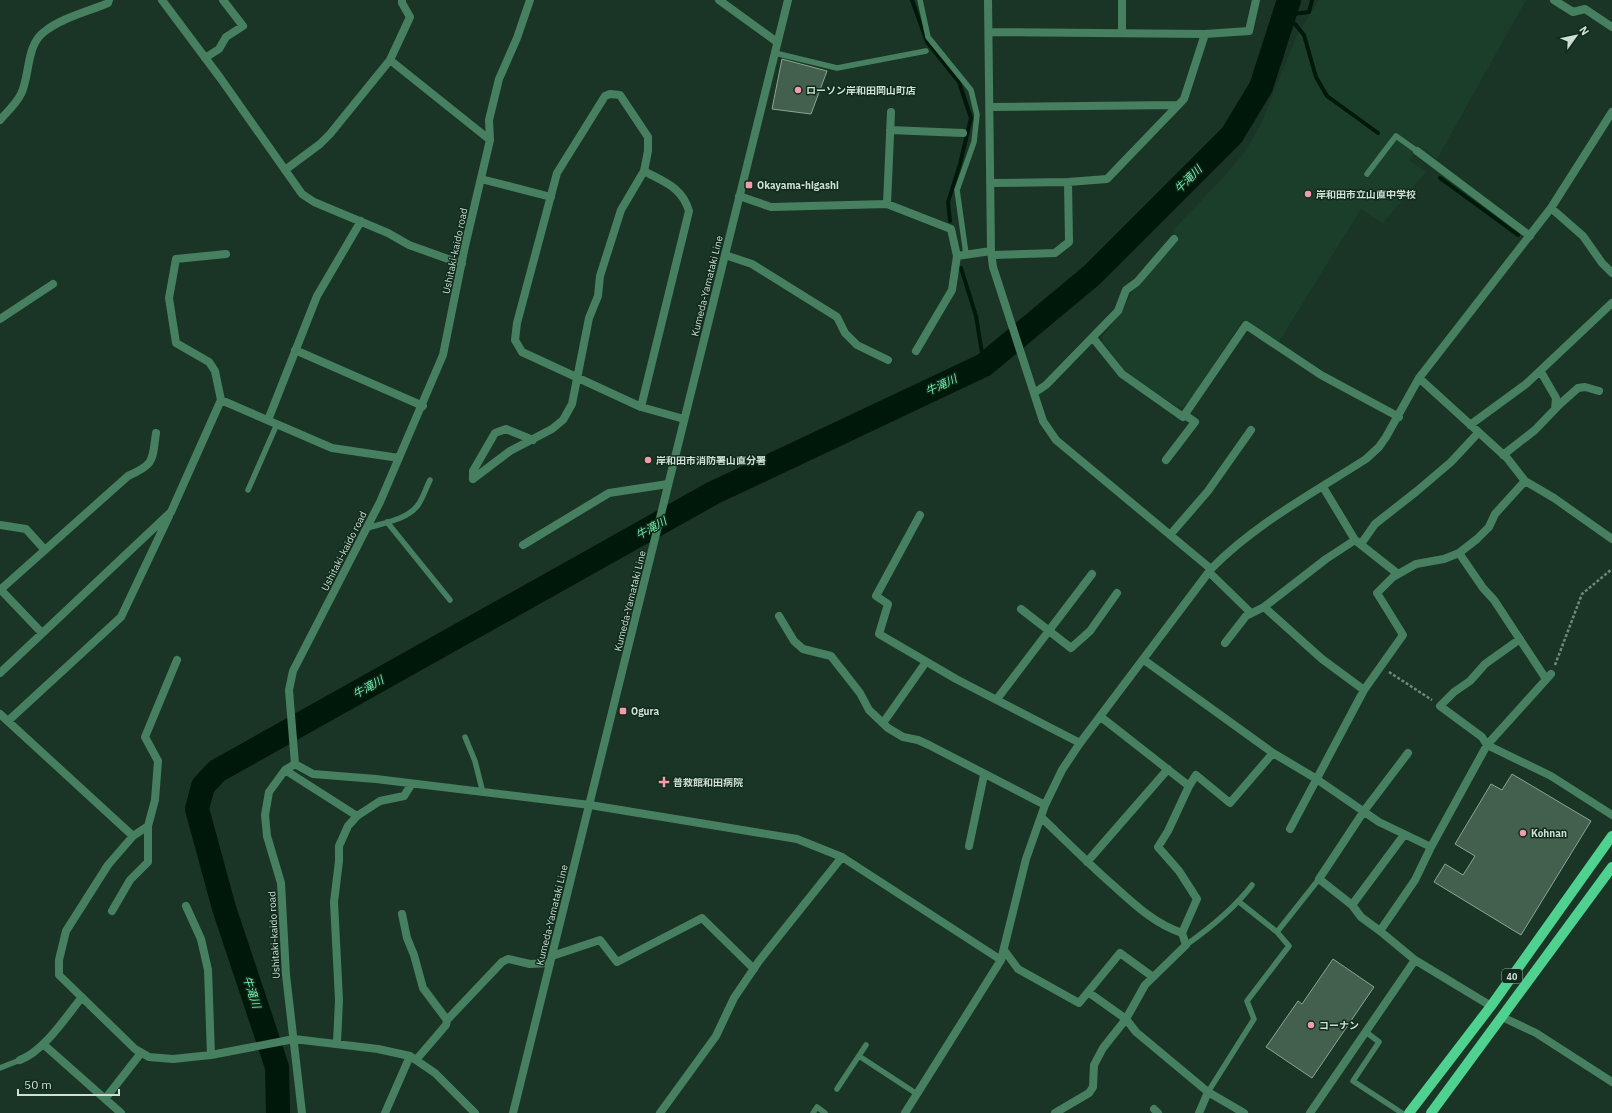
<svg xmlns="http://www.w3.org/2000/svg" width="1612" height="1113" viewBox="0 0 1612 1113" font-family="'IBM Plex Sans','Noto Sans JP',sans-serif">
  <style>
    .built { fill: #1b3e2b }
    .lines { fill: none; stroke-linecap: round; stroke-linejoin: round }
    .stream { stroke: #00180a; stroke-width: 4 }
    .river { stroke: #00180a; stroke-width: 24 }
    .building { fill: #435f4e; stroke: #88a693 }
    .path { stroke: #71877a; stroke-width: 2.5; stroke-dasharray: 3 2; stroke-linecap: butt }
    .service { stroke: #478060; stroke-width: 5.5 }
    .minor { stroke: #478060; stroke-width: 8 }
    .tertiary { stroke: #478060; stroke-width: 8 }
    .primary { stroke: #4fd18f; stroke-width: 10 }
    .poi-dot { fill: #f39aab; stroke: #102b1c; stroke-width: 1.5 }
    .labels { text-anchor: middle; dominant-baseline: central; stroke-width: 3; stroke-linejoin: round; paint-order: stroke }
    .shield { fill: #102b1c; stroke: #96a99e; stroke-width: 1 }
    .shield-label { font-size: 9px; font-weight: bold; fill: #cfdfd5 }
    .poi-label { font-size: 10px; font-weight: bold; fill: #cfdfd5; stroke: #102b1c; text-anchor: start }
    .street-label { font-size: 10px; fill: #cfdfd5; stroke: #102b1c }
    .water-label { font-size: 11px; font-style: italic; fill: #77f2af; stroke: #102b1c }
  </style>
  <rect width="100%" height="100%" fill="#1a3526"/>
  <path class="built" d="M1319 0H1526L1437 159 1419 146 1409 160 1426 172 1383 223 1361 209 1278 343 1243 320 1187 405 1179 408 1128 375 1103 342V336L1120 314 1132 292 1176 243 1173 230 1223 178 1244 153 1261 124 1297 35Z"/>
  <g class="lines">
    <path class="stream" d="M912 0 927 42 959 82 971 118 960 164 948 202 950 221
      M1284 15 1295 24 1304 35 1316 77 1327 96 1378 133
      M1284 15 1309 12 1312 0
      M1440 178 1518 235
      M961 268 976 316 984 365"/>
    <path class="river" d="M278 1113 277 1067 224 908 197 809 203 786 217 771 713 493 984 365 1092 275 1232 135 1261 87 1289 0"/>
  </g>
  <path class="building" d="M782 59 827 71 811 114 772 109Z
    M1512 774 1591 821 1521 935 1434 882 1445 864 1463 875 1475 856 1455 844 1491 784 1502 790Z
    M1333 959 1374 987 1312 1078 1266 1047 1298 1001 1302 1004Z"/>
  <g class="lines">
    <path class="path" d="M1555 665 1582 594 1612 569
      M1389 672 1432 700"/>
    <path class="service" d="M920 0 928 37 971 90 977 115 974 142 957 190 966 254
      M775 53 837 68 926 51
      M1367 174 1396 136 1417 151
      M248 490 277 424
      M387 522 450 600
      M367 528C383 523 407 520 418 505 423 498 426 488 430 480
      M465 737 475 761 483 793
      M1277 932 1319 879
      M1186 945C1210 928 1234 909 1252 885
      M1366 1032 1379 1042 1353 1081 1402 1113
      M859 1056 917 1094
      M0 1068 20 1060
      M837 1089 866 1045
      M1208 1092 1254 1019 1247 1001 1289 946 1277 932 1238 901
      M813 1113 817 1107 825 1113"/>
    <path class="minor" d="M162 0 221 79 302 194 314 202 388 233 409 245 462 264
      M402 0V3L410 17 390 60 490 140
      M719 0 777 42
      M988 0 991 251 993 267 1043 421 1056 440 1211 569
      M1122 0V33
      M1554 0 1573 12 1585 9 1612 27
      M990 32 1205 34 1249 31 1256 0
      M205 58 219 49 226 37 243 26 223 0
      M990 107 1177 105
      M0 120C7 112 16 104 21 94 30 76 26 45 44 32 61 18 87 12 108 3L109 0
      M890 130 963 133
      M1417 151 1530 236
      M285 170 320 144 330 134 390 60
      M481 179 551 197
      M991 183 1068 182 1107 179 1184 99 1205 34
      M739 196 771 207 887 204 951 229 957 256 952 290 916 351
      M887 204 891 112
      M1551 208 1583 236 1602 263 1612 273
      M725 255 752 264 837 317 845 333 857 345 888 360
      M992 255 1055 253 1069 242 1068 182
      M957 256 991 251
      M0 319 53 284
      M1093 338 1122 374 1183 417 1246 325 1321 375 1399 417
      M295 350 423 406
      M1541 372 1556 398 1555 409
      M1419 378 1507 458 1525 481 1554 498 1612 539
      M1034 393 1046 385 1118 311 1126 290 1137 282 1174 239
      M221 400 215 371 209 362 176 343 169 298 176 259 226 254
      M641 407 689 211C682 187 664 182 644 171
      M268 420 317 296 361 221
      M1470 425 1526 384 1612 303
      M1503 455 1535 430 1560 404 1578 388 1585 387 1599 391
      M1166 460 1195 422 1185 415
      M473 479 510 451 552 429 563 420 572 404 589 318 598 296 600 276 621 210 644 171 648 151V137L620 95 610 94 605 96 557 173 517 323 515 340 522 352 641 407 684 419
      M473 479V471L495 433 506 429 533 440
      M1323 487 1355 540 1398 574
      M920 515 876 596 888 604 879 634 956 679 1080 743
      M0 525 26 529 45 550
      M1170 535 1208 491 1251 430
      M1361 544 1375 524 1417 491 1451 462 1478 433
      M523 545 609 493 668 484
      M1459 553 1483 588 1494 600 1546 679
      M1209 572 1250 612
      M0 589 42 633
      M0 590 128 476C155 464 152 461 156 433
      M1264 607 1326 559 1355 540
      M1021 609 1071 648 1090 631 1117 593
      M779 616 794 641 803 649 831 656 860 693 869 710 888 728 903 737 918 740 929 745 1045 805
      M1520 639 1485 664 1470 681 1454 692 1440 706 1482 737 1487 745 1551 776 1612 815
      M1225 643 1246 616 1264 607 1322 659 1364 690
      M177 660 145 737 158 761 155 800 148 826 133 836 108 865 66 931 59 960V975L135 1049 149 1057 173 1059 211 1055 294 1039 378 1049 410 1056 435 1073 475 1113
      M1144 660 1273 753 1315 778 1379 822 1431 847
      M0 673 171 512 221 400 332 448 399 458
      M997 699 1092 574
      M0 714 133 836
      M8 721 121 617 169 516
      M883 723 926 662
      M295 764 313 774 376 779 590 805 797 839 842 857 1001 960
      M285 770 357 816
      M1189 786 1196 775 1230 803 1273 753
      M1041 817C1065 840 1089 864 1114 886 1135 905 1155 924 1182 933
      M1290 829 1364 690 1403 635 1377 593 1393 577 1416 564 1444 559 1459 553 1477 539 1489 527 1495 514 1525 481
      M969 846 984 775
      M1087 862 1168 769
      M1352 905 1404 835
      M186 906 201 939 208 970 211 1055
      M112 911 130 880 148 862V826
      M402 914 407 938 414 955 423 988 447 1020 446 1025 416 1060
      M1380 931 1361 917 1352 905 1319 879 1364 811 1408 753
      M1004 950 1018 969 1079 1003 1120 953 1153 977
      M552 956 600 940 617 962 702 918 754 969
      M1088 992 1126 1019 1136 1032 1208 1092 1244 1113
      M1491 1006 1415 960 1380 931 1415 880 1431 847 1487 745 1551 674
      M1502 1017 1536 1033 1612 1082
      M447 1020 502 962 508 959 530 964 550 963
      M337 1043 339 1000 334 902 339 861V846L348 826 357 816 380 801 404 796 411 785
      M43 1044 121 1113
      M20 1060C44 1051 66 1017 82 997
      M105 1099 141 1053
      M1154 1109 1158 1113
      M302 1113 286 975 281 883 267 836 265 815 269 792 285 770 295 764 289 690 293 671 380 502 443 355 465 246 490 140 489 120 499 79 517 38 530 0
      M385 1113 410 1056
      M660 1113 716 1036 734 998 759 961 842 857
      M905 1113 1001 960 1026 859 1045 805 1062 770 1080 743 1211 569C1255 524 1313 493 1366 459L1379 447 1386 437 1419 378 1551 208 1612 112
      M1055 1113 1089 1093 1093 1087 1094 1065 1103 1048 1126 1019 1145 985 1186 945 1182 933 1197 899 1179 871 1158 847 1168 831 1189 786 1101 717
      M1199 1113 1208 1092
      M1310 1113 1415 960"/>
    <path class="tertiary" d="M513 1113 788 0"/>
    <path class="primary" d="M1409 1113 1491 1006 1612 836
      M1431 1113 1612 867"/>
  </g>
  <g class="poi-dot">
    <circle cx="798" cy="90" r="4"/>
    <rect x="745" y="181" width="8" height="8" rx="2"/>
    <circle cx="1308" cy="194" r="4"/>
    <circle cx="648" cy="460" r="4"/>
    <rect x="619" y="707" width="8" height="8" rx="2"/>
    <path d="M662 776h4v4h4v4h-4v4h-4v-4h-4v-4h4z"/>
    <circle cx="1523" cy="833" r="4"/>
    <circle cx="1311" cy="1025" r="4"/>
  </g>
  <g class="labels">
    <rect class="shield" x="1502" y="969" width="20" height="14" rx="3"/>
    <g class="shield-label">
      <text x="1512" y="976">40</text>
    </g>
    <g class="poi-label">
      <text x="806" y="90">ローソン岸和田岡山町店</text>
      <text x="757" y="185">Okayama-higashi</text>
      <text x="1316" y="194">岸和田市立山直中学校</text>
      <text x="656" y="460">岸和田市消防署山直分署</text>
      <text x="631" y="711">Ogura</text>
      <text x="673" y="782">普救館和田病院</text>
      <text x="1531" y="833">Kohnan</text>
      <text x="1319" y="1025">コーナン</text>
    </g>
    <g class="street-label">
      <text transform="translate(455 251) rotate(-78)">Ushitaki-kaido road</text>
      <text transform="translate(707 286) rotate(-76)">Kumeda-Yamataki Line</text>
      <text transform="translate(344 551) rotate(-63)">Ushitaki-kaido road</text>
      <text transform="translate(630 601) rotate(-76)">Kumeda-Yamataki Line</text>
      <text transform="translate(552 915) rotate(-76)">Kumeda-Yamataki Line</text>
      <text transform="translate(274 935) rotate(-93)">Ushitaki-kaido road</text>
    </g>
    <g class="water-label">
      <text transform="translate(1188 179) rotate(-45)">牛滝川</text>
      <text transform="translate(941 385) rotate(-25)">牛滝川</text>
      <text transform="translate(651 528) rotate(-29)">牛滝川</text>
      <text transform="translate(368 687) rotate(-29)">牛滝川</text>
      <text transform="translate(252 992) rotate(72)">牛滝川</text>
    </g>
  </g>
  <g transform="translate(1576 36) rotate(57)" stroke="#102b1c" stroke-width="3" paint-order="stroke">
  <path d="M0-3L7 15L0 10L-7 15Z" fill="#cfdfd5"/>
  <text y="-6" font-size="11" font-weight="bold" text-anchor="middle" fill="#cfdfd5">N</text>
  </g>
  <path d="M18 1089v6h101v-6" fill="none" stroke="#cfdfd5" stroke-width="2"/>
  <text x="24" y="1089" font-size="12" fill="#cfdfd5" stroke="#102b1c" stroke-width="3" paint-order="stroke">50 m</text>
</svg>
